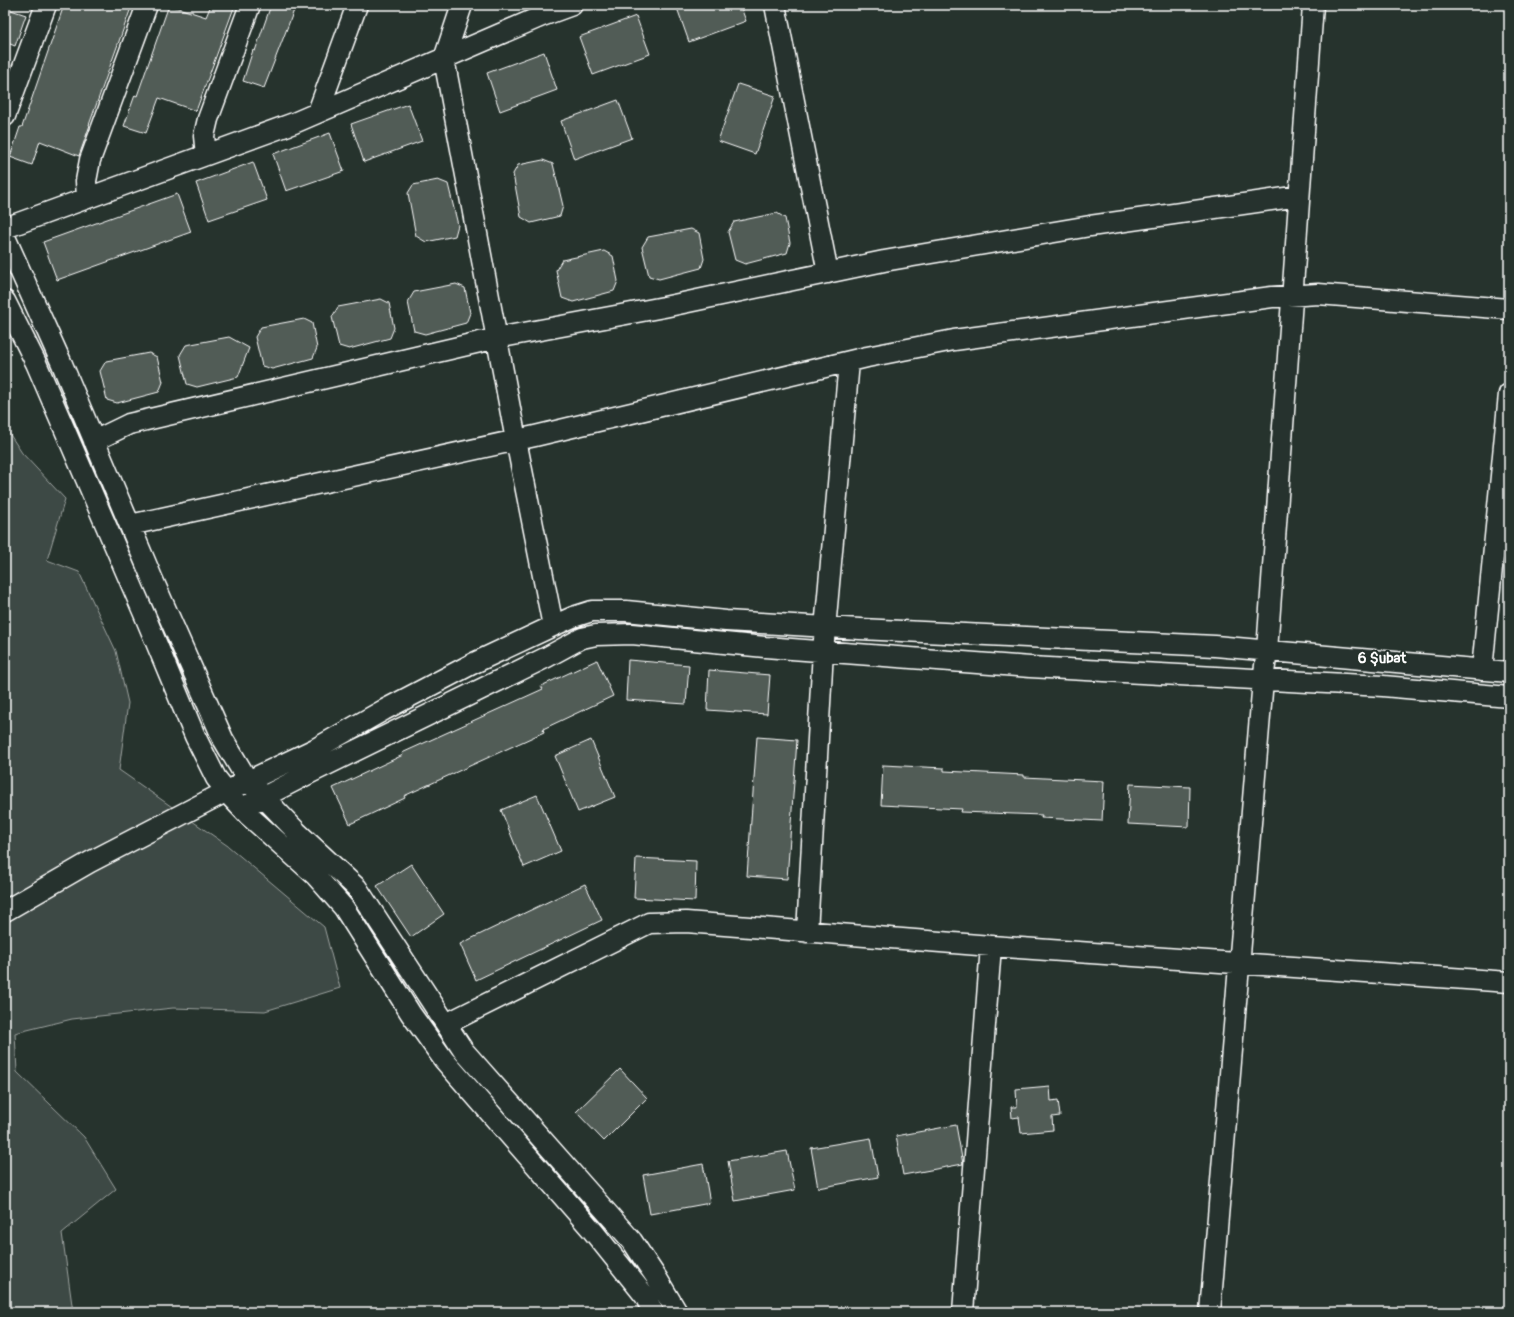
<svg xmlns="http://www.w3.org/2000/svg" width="1514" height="1317" viewBox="0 0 1514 1317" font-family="Pangolin,sans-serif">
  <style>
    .green { fill: #3e4944; stroke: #9ea4a2 }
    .building { fill: #515c57; stroke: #fff }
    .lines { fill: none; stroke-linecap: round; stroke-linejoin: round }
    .minor-casing { stroke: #fff; stroke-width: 23 }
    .minor { stroke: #26332d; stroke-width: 20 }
    .labels { text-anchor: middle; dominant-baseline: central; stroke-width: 4; stroke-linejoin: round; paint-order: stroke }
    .district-label { font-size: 15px; font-weight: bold; fill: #fff; stroke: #26332d }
  </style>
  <rect width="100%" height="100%" fill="#26332d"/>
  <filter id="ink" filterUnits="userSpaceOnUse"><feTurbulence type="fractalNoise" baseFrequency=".025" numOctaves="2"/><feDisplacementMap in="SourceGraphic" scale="8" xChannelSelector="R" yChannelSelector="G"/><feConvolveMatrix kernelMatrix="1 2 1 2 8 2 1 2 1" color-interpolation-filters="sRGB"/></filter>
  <g filter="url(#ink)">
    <path class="green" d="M5 427 22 453 65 499 47 560 79 572 116 651 128 703 119 770 228 846 324 927 340 988 265 1011 173 1008 72 1019 15 1033 17 1072 84 1137 116 1189 62 1233 73 1312H5Z"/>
    <path class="building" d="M64 5H132L89 125H90L79 156 40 141 32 165 10 157 20 127H22Z
      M169 5 206 17 211 5H235L196 111 159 98 146 133 124 126 135 95 137 96Z
      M271 5H296L264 88 243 81 253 50 255 51Z
      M676 5H740L746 21 689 42Z
      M5 8 26 15 15 46 5 42Z
      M636 16 650 54 593 75 579 37Z
      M544 52 557 90 500 111 487 73Z
      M738 84 775 96 755 154 718 141Z
      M618 100 632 138 574 159 561 121Z
      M408 104 422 141 364 162 351 124Z
      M330 133 344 171 286 191 273 154Z
      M543 160 553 164 563 206 560 216 531 223 521 217 513 174 518 165Z
      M253 162 267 200 209 220 196 183Z
      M438 180 448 184 458 225 455 236 426 242 416 236 408 193 413 185Z
      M177 194 191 232 57 280 43 242Z
      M777 213 785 218 790 243 787 253 745 264 735 260 728 232 734 222Z
      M691 229 699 233 704 259 701 268 659 279 649 276 642 247 648 237Z
      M604 251 613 256 618 281 614 291 573 302 562 298 556 270 562 260Z
      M456 284 465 288 470 313 466 323 425 334 414 331 408 302 414 292Z
      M381 299 389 303 394 328 390 338 349 349 339 346 332 317 338 307Z
      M304 319 312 323 317 348 313 358 272 369 262 366 255 337 261 327Z
      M229 337 249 348 238 377 197 387 187 384 180 355 186 345Z
      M149 353 157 357 163 382 159 392 117 403 107 400 100 371 106 361Z
      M597 660 613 696 543 729 544 732 404 796 405 798 350 824 333 788 403 755 402 753 543 689 541 686Z
      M628 660 689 665 686 704 626 700Z
      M709 670 770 675 767 714 707 710Z
      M757 737 797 740 787 879 747 876Z
      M591 740 615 797 578 812 555 756Z
      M883 765 944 768V771L1024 775V777L1104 781 1102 821 1041 818 1042 815 961 812 962 809 881 805Z
      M1130 784 1190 787 1189 827 1128 824Z
      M537 795 561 851 524 867 501 810Z
      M636 858 696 861 695 901 634 898Z
      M411 864 444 914 411 937 377 886Z
      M585 884 602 920 476 980 460 944Z
      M620 1069 647 1098 604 1141 576 1112Z
      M1050 1086 1051 1101 1058 1100 1060 1116 1052 1117 1053 1130 1021 1133 1019 1117 1012 1118 1011 1107H1017L1016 1089Z
      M956 1125 963 1164 903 1175 896 1136Z
      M871 1138 878 1177 818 1188 811 1148Z
      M787 1151 795 1190 735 1201 728 1161Z
      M703 1164 710 1203 650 1214 643 1175Z"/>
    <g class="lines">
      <defs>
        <path id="minor" d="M462 5 444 59 516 440 553 626
          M775 5 828 273
          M318 112 357 5
          M5 116 46 5
          M206 155 204 136 208 119 250 5
          M87 198 86 181 90 160 147 5
          M5 228 294 123 542 16 572 5
          M5 237 62 364 152 578 223 739 248 781 297 832 357 888 463 1050 632 1241 658 1280 677 1312
          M5 301 36 363 145 616 195 736 216 778 231 797 248 815 315 875 344 908 411 1014 444 1060 592 1230 645 1296 653 1312
          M94 441 129 424 497 338 664 307 884 261 1090 226 1299 196
          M130 525 535 436 867 357 954 340 1272 297 1318 294 1509 309
          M1482 670 1509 394
          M242 808 310 773 547 657 582 638 596 635 632 634 765 647 1030 667 1383 686 1509 697
          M5 911 90 862 227 791 315 749 384 710 474 663 553 626 573 617 592 611H626L726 621 860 629 1215 646 1509 672
          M807 932 823 651 849 362
          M446 1024 649 923 686 922 991 946 1509 982
          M963 1312 991 946
          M1210 1312 1263 680 1267 651 1313 5"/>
      </defs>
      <use href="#minor" class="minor-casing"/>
      <use href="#minor" class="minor"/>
    </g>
  </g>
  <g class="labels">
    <g class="district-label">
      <text x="1382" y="658">6 Şubat</text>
    </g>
  </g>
  <rect width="1514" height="1317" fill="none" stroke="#26332d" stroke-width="20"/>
  <rect x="10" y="10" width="1494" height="1297" fill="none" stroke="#fff" stroke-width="1.5" filter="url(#ink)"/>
</svg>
